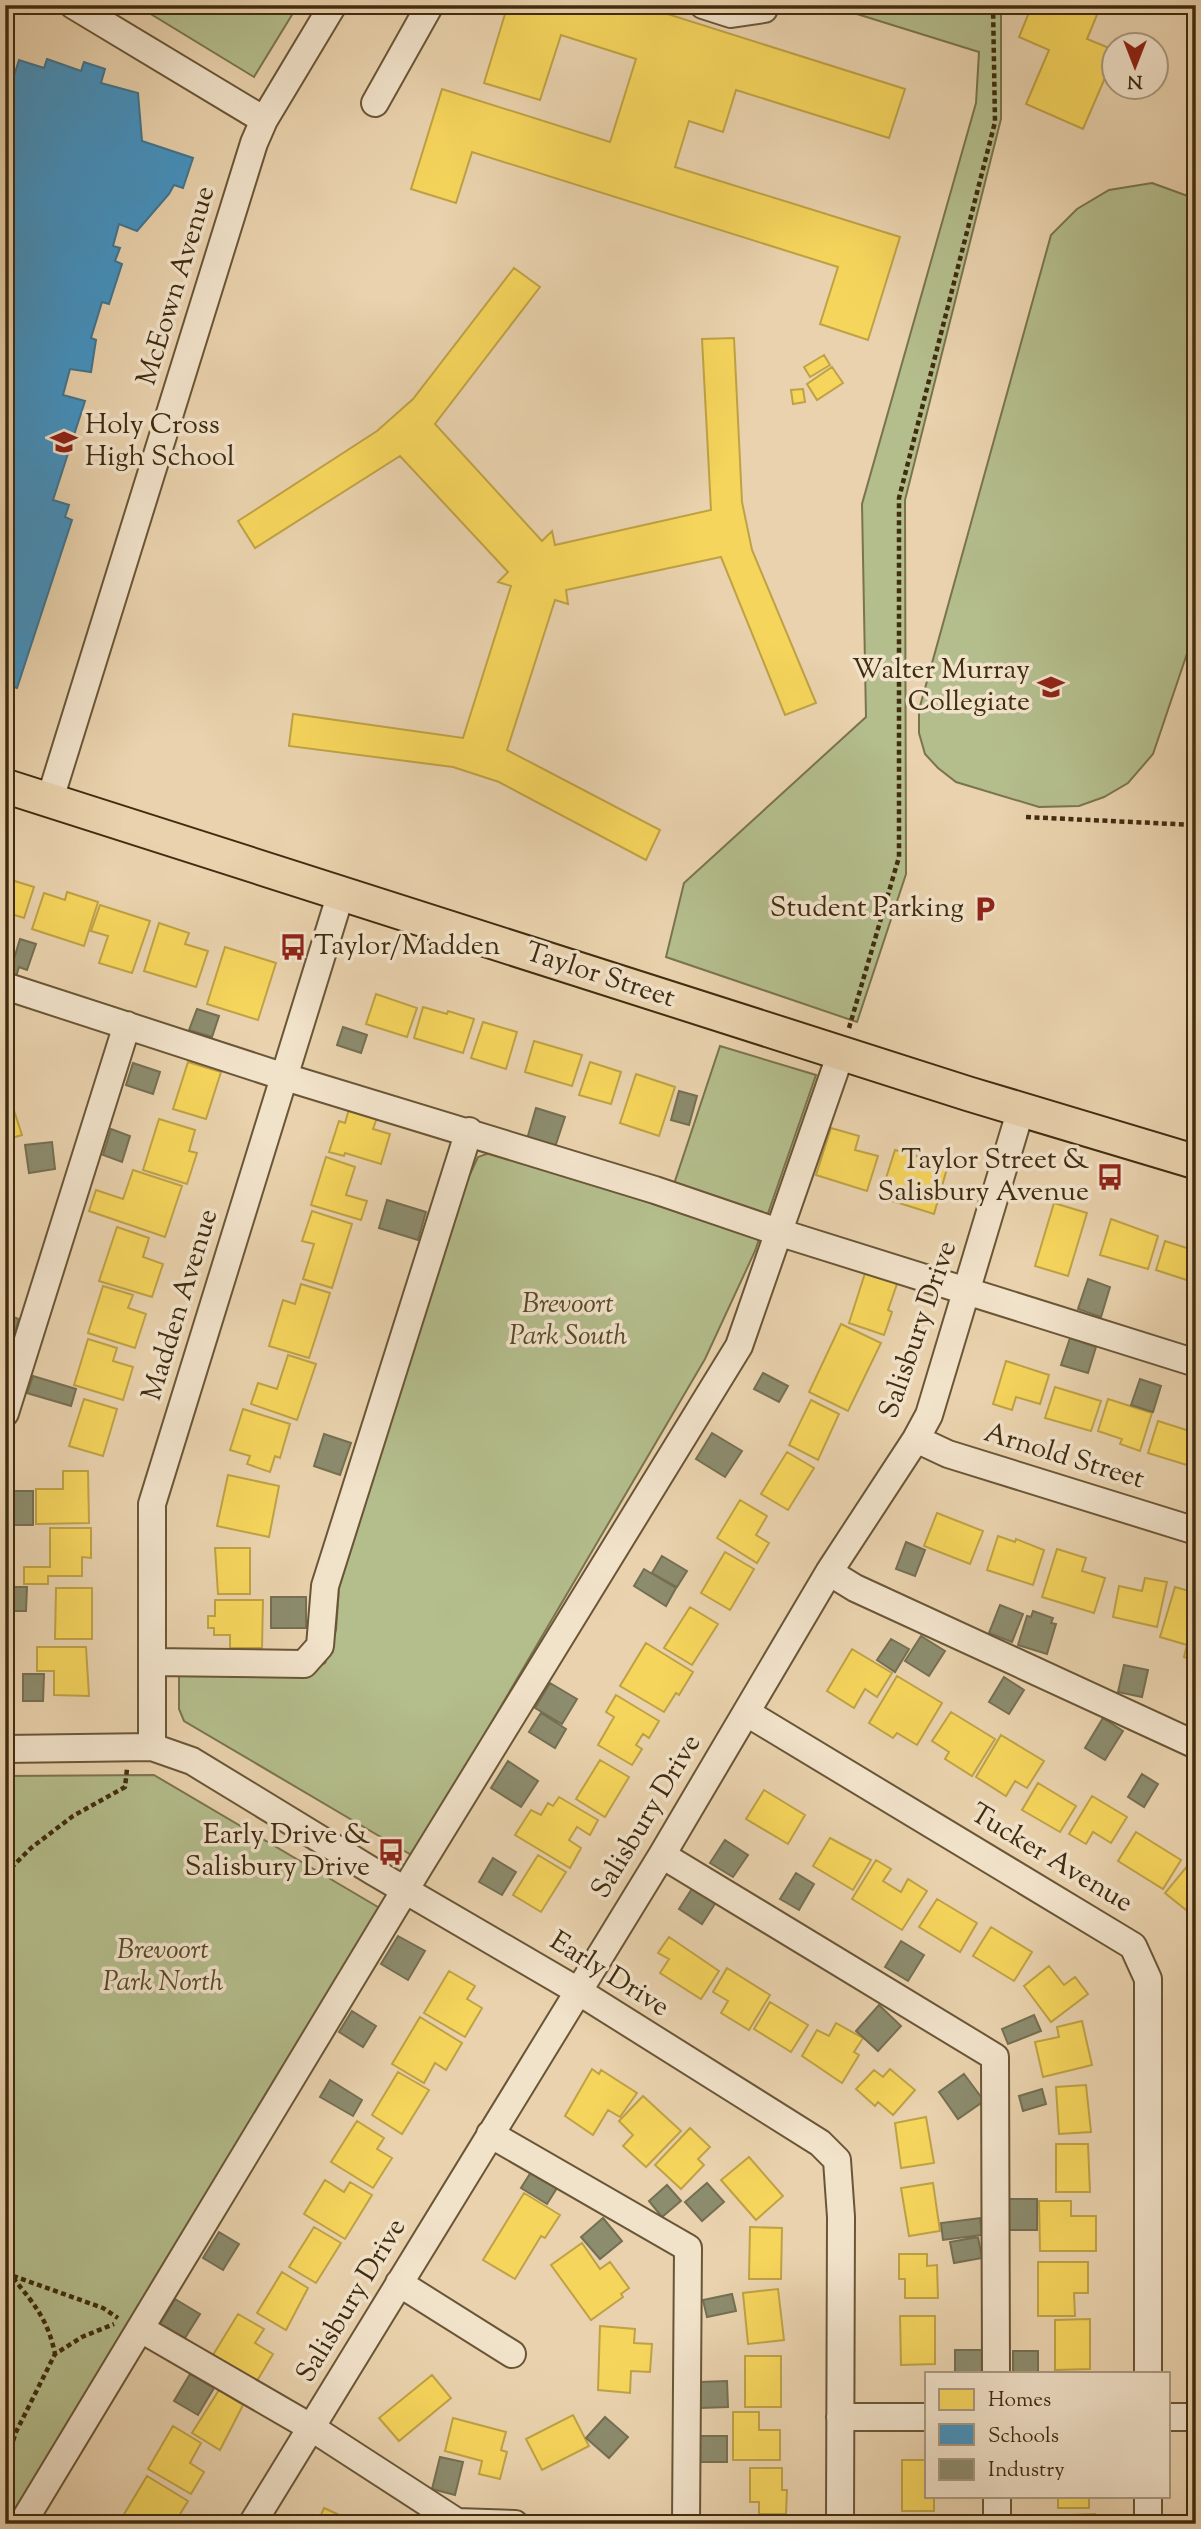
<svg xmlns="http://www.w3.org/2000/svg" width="1201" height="2529" viewBox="0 0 1201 2529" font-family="'Sorts Mill Goudy',serif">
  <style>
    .green { fill: #b4bd8c; stroke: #7a744e; stroke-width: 2 }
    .homes { fill: #f6d55c; stroke: #bfa245; stroke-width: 2 }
    .schools { fill: #4393c3; stroke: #42748d; stroke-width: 2 }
    .industry { fill: #8c8c6e; stroke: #756f52; stroke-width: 2 }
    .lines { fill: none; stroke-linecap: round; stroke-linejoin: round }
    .minor-casing { stroke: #6a5636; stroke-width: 30 }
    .major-casing { stroke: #402c0f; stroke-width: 37 }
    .path { stroke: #402c0f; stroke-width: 4.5; stroke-dasharray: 5 3.5; stroke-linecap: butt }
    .minor { stroke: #f1e2ca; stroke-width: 26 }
    .major { stroke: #e9d2ad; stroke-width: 33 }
    .labels { text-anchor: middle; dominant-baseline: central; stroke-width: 7; stroke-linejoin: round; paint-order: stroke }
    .street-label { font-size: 28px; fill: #402c0f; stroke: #f1e2ca }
    .poi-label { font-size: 28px; fill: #402c0f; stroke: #f1e2ca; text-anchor: end }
    .park-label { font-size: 28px; font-style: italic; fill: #574928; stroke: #f1e2ca }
  </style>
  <rect width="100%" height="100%" fill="#e9d2ad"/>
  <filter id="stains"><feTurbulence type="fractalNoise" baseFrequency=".00286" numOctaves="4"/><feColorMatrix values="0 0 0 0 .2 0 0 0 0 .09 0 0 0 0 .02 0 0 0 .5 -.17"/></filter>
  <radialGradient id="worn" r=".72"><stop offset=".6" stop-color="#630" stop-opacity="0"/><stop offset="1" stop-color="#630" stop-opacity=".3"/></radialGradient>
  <path class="green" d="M136 5H298L254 77Z
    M828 5H1001V119L905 500 906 874 857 1022 666 957 684 883 866 717 862 504 976 103 979 52Z
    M1152 183 1196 199V627L1153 754 1128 783 1104 797 1079 806 1039 807 956 782 938 768 925 754 919 733V710L1051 235 1077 209 1109 190Z
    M720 1046 816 1075 755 1251 705 1359 413 1856 184 1721 179 1709V1669L299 1676 325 1663 336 1630 339 1588 465 1185 478 1157 492 1152 666 1208Z
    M154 1775 383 1910 9 2524H5V1776Z"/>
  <path class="homes" d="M476 5H639L905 89 889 138 736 90 723 132 689 121 675 167 900 237 868 340 820 324 838 267 472 152 456 203 411 189 442 89 610 142 636 59 561 35 540 100 484 83 505 14Z
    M1032 5H1101L1087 39 1114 50V57L1083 129 1026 104 1049 50 1019 37Z
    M514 268 540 287 435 424 542 541 552 531 555 545 711 510 702 339 734 338 742 502 752 550 816 703 785 715 721 557 566 590 568 604 555 600 507 750 660 830 646 860 499 782 453 767 289 746 293 714 463 738 511 586 498 582 508 572 400 456 255 548 238 521 377 431 413 399Z
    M824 355 830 365 810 377 804 367Z
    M832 367 843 383 817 400 807 384Z
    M803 389 805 402 793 404 791 390Z
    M5 878 34 887 24 918 5 912Z
    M67 892 98 902 84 946 32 929 44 893 65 900Z
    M100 905 150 921 132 973 99 963 108 936 91 931Z
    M159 923 189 933 185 944 208 951 196 987 144 971Z
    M225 947 276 963 258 1020 207 1004Z
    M376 994 417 1008 407 1037 366 1024Z
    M423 1007 447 1014 448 1011 474 1019 463 1053 414 1038Z
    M483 1022 517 1032 506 1069 471 1058Z
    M534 1041 582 1055 572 1086 525 1072Z
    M188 1062 221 1072 206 1119 173 1109Z
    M590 1062 621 1072 611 1104 579 1095Z
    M636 1074 675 1087 659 1136 620 1123Z
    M5 1083 22 1135 5 1140Z
    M350 1106 378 1115 373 1129 390 1134 381 1164 345 1153 344 1156 329 1152 339 1121 345 1123Z
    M159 1119 195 1130 189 1151 197 1153 187 1184 143 1170Z
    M831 1128 859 1136 855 1150 878 1156 867 1191 816 1175Z
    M895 1150 948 1165 934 1214 880 1197Z
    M326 1157 355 1167 346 1195 367 1201 361 1220 311 1205Z
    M5 1161 10 1162 5 1199Z
    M133 1170 182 1186 165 1237 89 1211 96 1190 123 1199Z
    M1054 1203 1087 1213 1068 1276 1035 1266Z
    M312 1211 352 1224 332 1288 303 1279 314 1244 302 1241Z
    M1111 1219 1158 1236 1148 1269 1100 1255Z
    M117 1227 149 1238 143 1257 163 1264 152 1297 99 1281Z
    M1165 1241 1196 1251V1283L1156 1270Z
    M866 1270 898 1281 888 1310 892 1312 884 1335 849 1323Z
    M301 1284 330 1293 309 1358 269 1346 283 1300 295 1304Z
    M103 1286 133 1295 128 1308 146 1314 135 1348 88 1333Z
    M841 1324 881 1343 848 1411 809 1392Z
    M88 1339 117 1348 113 1361 133 1367 123 1400 74 1385Z
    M288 1355 316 1364 297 1420 251 1404 258 1383 277 1389Z
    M1006 1361 1049 1375 1040 1404 1016 1397 1012 1410 993 1404Z
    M1055 1387 1101 1401 1091 1431 1045 1418Z
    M84 1399 117 1409 103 1456 69 1446Z
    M1108 1399 1152 1413 1140 1451 1120 1444 1122 1439 1098 1431Z
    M811 1400 839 1414 818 1460 789 1445Z
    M243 1409 290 1424 280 1458 275 1456 270 1472 247 1464 250 1456 230 1450Z
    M1158 1421 1196 1433V1447L1190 1466 1148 1453Z
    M787 1452 814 1468 788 1510 761 1494Z
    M63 1471H88L89 1523 36 1524V1489H63Z
    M228 1475 279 1486 269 1537 217 1526Z
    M740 1500 767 1516 756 1535 769 1543 757 1563 717 1538Z
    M937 1513 983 1531 970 1564 924 1546Z
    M50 1528H91V1558L82 1557V1576H48V1584H24V1567H50Z
    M998 1536 1015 1542 1016 1539 1044 1550 1033 1585 987 1570Z
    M215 1548H250V1594H218Z
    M1057 1549 1086 1558 1082 1571 1105 1578 1094 1613 1042 1597Z
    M725 1552 754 1569 730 1610 701 1593Z
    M1145 1578 1167 1582 1157 1627 1113 1617 1119 1586 1142 1591Z
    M1175 1587 1196 1593V1661L1184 1657 1187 1645 1160 1637Z
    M56 1588H92V1639H55Z
    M215 1600H263L262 1648H230V1635H214V1628H208V1616H215Z
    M690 1607 718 1624 692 1665 664 1648Z
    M646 1643 693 1672 679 1695 676 1693 664 1712 620 1686Z
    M37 1647H86L89 1696 54 1695V1671H37Z
    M852 1649 892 1673 877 1697 865 1689 854 1708 827 1691Z
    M897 1676 942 1703 917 1745 897 1733 893 1738 869 1723Z
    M616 1695 659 1721 649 1738 643 1734 636 1745 642 1749 632 1765 598 1745 614 1717 606 1712Z
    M951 1712 995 1739 972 1776 945 1759 949 1752 932 1741Z
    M1001 1735 1044 1761 1027 1788 1015 1781 1006 1796 976 1777Z
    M600 1760 629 1777 605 1817 576 1799Z
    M1038 1783 1076 1806 1060 1832 1022 1810Z
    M764 1790 805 1815 788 1844 746 1819Z
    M1092 1796 1127 1817 1111 1843 1093 1832 1086 1844 1069 1834Z
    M559 1797 598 1820 590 1835 577 1827 569 1840 581 1848 570 1868 515 1835 531 1810 541 1815 548 1803 553 1806Z
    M1136 1832 1181 1860 1163 1889 1118 1861Z
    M830 1838 871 1860 853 1890 813 1866Z
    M538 1855 566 1872 541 1912 513 1895Z
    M876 1860 891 1869 883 1881 901 1892 908 1879 927 1891 902 1930 852 1899Z
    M1188 1865 1196 1871V1918L1165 1893Z
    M937 1899 977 1923 960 1952 919 1927Z
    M991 1927 1032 1952 1014 1981 973 1956Z
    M669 1937 719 1971 701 1999 660 1973 669 1959 658 1953Z
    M1049 1966 1064 1985 1075 1977 1088 1994 1051 2022 1024 1986Z
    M727 1968 770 1995 749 2030 721 2013 728 2001 713 1992Z
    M449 1971 475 1986 467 1999 482 2008 465 2037 424 2013Z
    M770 2002 808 2025 791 2052 754 2029Z
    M420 2017 462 2043 446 2070 435 2063 424 2083 392 2064Z
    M1082 2021 1092 2065 1043 2077 1035 2042 1059 2037 1057 2027Z
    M836 2023 863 2038 854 2052 859 2055 842 2083 802 2056 817 2030 829 2036Z
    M592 2069 599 2074 601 2070 637 2093 620 2117 608 2110 593 2135 565 2116Z
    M890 2069 915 2090 893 2115 878 2102 875 2106 856 2089 874 2070 883 2077Z
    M398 2072 429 2090 402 2134 372 2115Z
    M1086 2085 1091 2132 1059 2134 1056 2087Z
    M643 2096 681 2131 646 2167 623 2146 633 2135 619 2121Z
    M926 2117 934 2163 901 2168 895 2123Z
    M357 2121 384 2138 377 2149 392 2158 373 2188 331 2162Z
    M690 2128 710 2147 698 2159 704 2165 681 2189 655 2165Z
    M1056 2144H1088L1090 2192H1056Z
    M749 2157 783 2196 756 2220 721 2180Z
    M325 2180 344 2192 350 2182 372 2195 345 2239 304 2214Z
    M933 2183 940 2231 909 2236 901 2188Z
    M524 2193 560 2215 545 2238 541 2236 515 2279 483 2260Z
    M1039 2201H1071V2216H1096V2251H1040Z
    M314 2227 341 2243 316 2283 289 2267Z
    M750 2227 782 2228 781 2279H749Z
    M582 2243 600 2269 610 2262 629 2288 621 2294 623 2297 591 2320 551 2265Z
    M899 2254H927V2266L937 2265 938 2298H905V2279H899Z
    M1038 2262H1088V2293H1074L1075 2316H1038Z
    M282 2272 308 2288 286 2330 257 2313Z
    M778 2289 784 2340 748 2344 743 2293Z
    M238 2314 264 2329 255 2343 273 2354 257 2381 213 2355Z
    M900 2316H935V2364L901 2365Z
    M1090 2319V2369L1055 2370V2320Z
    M600 2326 635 2329 634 2343 652 2344 650 2372 631 2371 630 2393 598 2390Z
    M745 2356H781V2407H745Z
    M432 2375 451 2398 399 2441 379 2418Z
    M219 2390 243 2405 220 2450 192 2433Z
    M733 2412H759V2430H780V2460H733Z
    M573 2415 589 2446 542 2470 526 2439Z
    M453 2418 506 2432 501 2450 507 2452 500 2479 479 2474 482 2461 445 2451Z
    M173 2426 201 2443 190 2463 204 2472 191 2494 148 2469Z
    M902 2460H926V2496H934V2511H902Z
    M750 2468H782V2490H787L786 2514H759V2502H750Z
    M147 2476 188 2501 174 2524H137L123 2516Z
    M1058 2496H1089V2508H1058Z
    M324 2508 357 2523V2524H317Z
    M1095 2514V2524H1044V2516Z
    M897 2520H932V2524H897Z"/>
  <path class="schools" d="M47 59 81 71 84 62 105 69 101 83 138 93 142 141 193 158 183 188 174 185 169 194 137 231 119 224 113 246 120 248 115 261 122 264 109 304 102 302 91 338 96 340 91 372 70 369 63 395 85 401 53 500 69 505 65 517 72 520 17 688 5 684V80L12 82 19 60 44 68Z"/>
  <path class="industry" d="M20 939 36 944 27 970 19 967 16 977 9 975Z
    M5 948 12 950 5 972Z
    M197 1009 219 1016 212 1037 189 1030Z
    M343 1027 367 1035 361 1053 337 1045Z
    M133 1063 160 1072 153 1094 126 1085Z
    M679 1091 697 1096 689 1125 671 1120Z
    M536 1108 565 1117 555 1147 527 1139Z
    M111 1129 130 1136 122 1162 103 1155Z
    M52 1142 55 1169 29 1173 25 1145Z
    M387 1200 426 1212 418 1240 379 1228Z
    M1088 1279 1110 1287 1101 1317 1078 1309Z
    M5 1314 19 1319 12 1342 5 1340Z
    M1070 1338 1096 1347 1088 1373 1061 1365Z
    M5 1343 12 1345 5 1367Z
    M763 1373 788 1386 779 1402 754 1389Z
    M33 1376 76 1389 71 1406 27 1393Z
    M1140 1379 1161 1386 1153 1412 1131 1405Z
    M712 1433 742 1451 725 1477 696 1459Z
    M324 1434 351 1443 340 1475 314 1466Z
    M5 1491H33V1525H5Z
    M906 1542 925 1550 915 1576 896 1569Z
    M662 1556 687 1571 677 1587 652 1573Z
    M644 1569 676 1588 666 1606 634 1586Z
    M5 1587H27L26 1611H5Z
    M271 1597H306V1628H271Z
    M1000 1605 1023 1614 1012 1642 989 1633Z
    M1033 1611 1053 1618 1051 1623 1056 1624 1047 1654 1018 1645 1027 1616 1031 1617Z
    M921 1636 945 1651 929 1676 905 1661Z
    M891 1639 909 1649 895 1672 877 1660Z
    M1124 1665 1148 1670 1142 1697 1118 1692Z
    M23 1674H44L43 1701H23Z
    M1004 1677 1024 1690 1009 1714 989 1702Z
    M550 1683 577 1699 562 1724 535 1708Z
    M541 1713 566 1729 555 1748 529 1732Z
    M1103 1718 1123 1731 1105 1760 1085 1748Z
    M508 1761 538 1781 521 1807 491 1788Z
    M1142 1774 1158 1784 1144 1807 1128 1797Z
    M725 1840 748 1855 733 1877 710 1863Z
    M493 1858 516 1872 502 1895 479 1882Z
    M796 1873 814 1884 799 1910 780 1899Z
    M695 1884 718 1899 702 1924 679 1909Z
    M398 1936 425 1951 408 1980 381 1964Z
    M901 1941 924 1955 908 1981 885 1967Z
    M879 2005 901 2026 878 2051 856 2031Z
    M352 2011 376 2026 363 2047 339 2032Z
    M1034 2015 1041 2031 1008 2044 1002 2029Z
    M964 2074 984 2101 958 2119 939 2092Z
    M330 2080 362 2100 353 2116 320 2097Z
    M1042 2089 1046 2104 1023 2111 1019 2096Z
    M531 2172 557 2188 547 2204 521 2188Z
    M707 2183 724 2202 702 2221 685 2202Z
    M667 2185 681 2201 662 2217 649 2201Z
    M1007 2199H1037V2230H1007Z
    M603 2218 622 2241 600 2259 581 2237Z
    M980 2218 982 2235 943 2240 941 2223Z
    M219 2232 239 2244 223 2270 203 2258Z
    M978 2237 982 2258 954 2263 950 2242Z
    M732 2294 736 2311 707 2317 703 2300Z
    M175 2299 200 2314 185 2338 160 2324Z
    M955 2350H985V2373H955Z
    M1013 2351H1038V2373H1013Z
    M190 2374 214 2388 198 2415 174 2401Z
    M727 2381 728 2407 700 2408V2382Z
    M605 2417 628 2437 609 2458 586 2438Z
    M700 2436H727V2462H700Z
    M440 2457 463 2462 455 2495 432 2489Z
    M699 2519H727V2524H699Z"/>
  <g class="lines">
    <defs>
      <path id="minor" d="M73 5 264 120
        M703 5 731 14 764 9
        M375 103 430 5
        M50 799 254 143 264 120 333 5
        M5 986 285 1077 655 1190 778 1232 1196 1363
        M5 1413 127 1025
        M916 1439 948 1454 1196 1531
        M829 1572 855 1588 1196 1745
        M152 1662 304 1664 320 1646 325 1586 469 1131
        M747 1713 1133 1946 1148 1979V2373
        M152 1747V1504L341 893
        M5 1749 152 1747 192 1761 374 1872 578 1991 820 2143 837 2160 841 2217 840 2524
        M662 1855 995 2057 996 2373
        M490 2134 688 2248 686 2524
        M399 2283 512 2354
        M141 2329 312 2428 457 2522 515 2524
        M840 2417H926
        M1168 2417H1196
        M997 2496V2524
        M22 2524 419 1867 739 1346 841 1053
        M252 2524 662 1855 829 1572 916 1439 929 1415 1021 1109
        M1148 2524V2496"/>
      <path id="major" d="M5 786 969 1094 1196 1162"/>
    </defs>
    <use href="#minor" class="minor-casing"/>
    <use href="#major" class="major-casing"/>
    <path class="path" d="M1026 817 1196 825
      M849 1028 899 857V498L995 122 993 5
      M5 1874 31 1848 73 1816 125 1787 127 1769
      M5 2273 103 2308 118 2318
      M13 2278C35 2305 48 2320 55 2354
      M5 2465 16 2432 55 2354 82 2337 114 2324"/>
    <use href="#minor" class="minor"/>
    <use href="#major" class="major"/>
  </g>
  <defs>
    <symbol id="school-bare" viewBox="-9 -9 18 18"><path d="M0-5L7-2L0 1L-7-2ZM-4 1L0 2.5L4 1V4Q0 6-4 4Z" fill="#8f2418" stroke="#f1e2ca" stroke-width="2.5" paint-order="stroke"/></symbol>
    <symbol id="parking-bare" viewBox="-9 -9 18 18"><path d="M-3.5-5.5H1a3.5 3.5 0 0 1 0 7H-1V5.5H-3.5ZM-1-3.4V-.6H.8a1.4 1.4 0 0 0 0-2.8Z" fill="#8f2418" stroke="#f1e2ca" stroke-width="2.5" paint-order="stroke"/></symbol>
    <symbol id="bus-bare" viewBox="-9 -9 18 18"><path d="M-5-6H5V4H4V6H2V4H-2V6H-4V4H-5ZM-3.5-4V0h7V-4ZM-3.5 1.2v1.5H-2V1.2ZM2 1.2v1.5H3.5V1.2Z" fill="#8f2418" stroke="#f1e2ca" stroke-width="2.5" paint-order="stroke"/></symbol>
  </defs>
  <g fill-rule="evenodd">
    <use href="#school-bare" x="45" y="423" width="38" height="38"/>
    <use href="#school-bare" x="1032" y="668" width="38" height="38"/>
    <use href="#parking-bare" x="966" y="890" width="38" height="38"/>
    <use href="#bus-bare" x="274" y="928" width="38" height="38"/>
    <use href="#bus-bare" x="1091" y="1158" width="38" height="38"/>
    <use href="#bus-bare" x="372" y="1833" width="38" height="38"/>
  </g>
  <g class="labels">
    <g class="street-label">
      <text transform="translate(177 286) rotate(-73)">McEown Avenue</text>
      <text transform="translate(600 976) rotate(18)">Taylor Street</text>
      <text transform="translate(181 1305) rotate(-73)">Madden Avenue</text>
      <text transform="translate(919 1330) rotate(-71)">Salisbury Drive</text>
      <text transform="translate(1064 1457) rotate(17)">Arnold Street</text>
      <text transform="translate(647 1817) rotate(-59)">Salisbury Drive</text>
      <text transform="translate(1051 1859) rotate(31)">Tucker Avenue</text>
      <text transform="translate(609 1975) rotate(32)">Early Drive</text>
      <text transform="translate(352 2301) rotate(-59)">Salisbury Drive</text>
    </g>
    <g class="poi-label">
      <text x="85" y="426" text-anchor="start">Holy Cross<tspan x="85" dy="32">High School</tspan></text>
      <text x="1030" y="671">Walter Murray<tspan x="1030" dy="32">Collegiate</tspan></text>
      <text x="964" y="909">Student Parking</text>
      <text x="314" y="947" text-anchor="start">Taylor/Madden</text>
      <text x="1089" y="1161">Taylor Street &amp;<tspan x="1089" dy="32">Salisbury Avenue</tspan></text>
      <text x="370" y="1836">Early Drive &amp;<tspan x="370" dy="32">Salisbury Drive</tspan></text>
    </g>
    <g class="park-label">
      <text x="568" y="1305">Brevoort<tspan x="568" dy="32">Park South</tspan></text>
      <text x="163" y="1951">Brevoort<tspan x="163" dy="32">Park North</tspan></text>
    </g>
  </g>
  <rect width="1201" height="2529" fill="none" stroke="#e9d2ad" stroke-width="28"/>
  <rect x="7" y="7" width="1187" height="2515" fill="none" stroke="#402c0f" stroke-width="3.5"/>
  <rect x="14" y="14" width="1173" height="2501" fill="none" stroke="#402c0f" stroke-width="2"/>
  <rect x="925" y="2372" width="245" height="126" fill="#f1e2ca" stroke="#aa997f" stroke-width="2"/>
  <rect x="939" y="2389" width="35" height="21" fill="#f6d55c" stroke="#aa997f" stroke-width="2"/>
  <text x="988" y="2406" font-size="21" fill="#402c0f">Homes</text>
  <rect x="939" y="2424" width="35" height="21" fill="#4393c3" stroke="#aa997f" stroke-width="2"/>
  <text x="988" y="2442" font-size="21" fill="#402c0f">Schools</text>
  <rect x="939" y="2459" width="35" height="21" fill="#8c8c6e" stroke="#aa997f" stroke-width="2"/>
  <text x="988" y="2476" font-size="21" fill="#402c0f">Industry</text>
  <g transform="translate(1135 66) rotate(180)"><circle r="33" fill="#f1e2ca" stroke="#aa997f" stroke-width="2"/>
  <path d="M0-5L12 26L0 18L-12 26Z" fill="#8f2418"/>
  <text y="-10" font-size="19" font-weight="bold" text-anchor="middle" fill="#402c0f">N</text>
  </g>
  <rect width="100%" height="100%" filter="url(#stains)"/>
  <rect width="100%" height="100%" fill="url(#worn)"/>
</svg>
